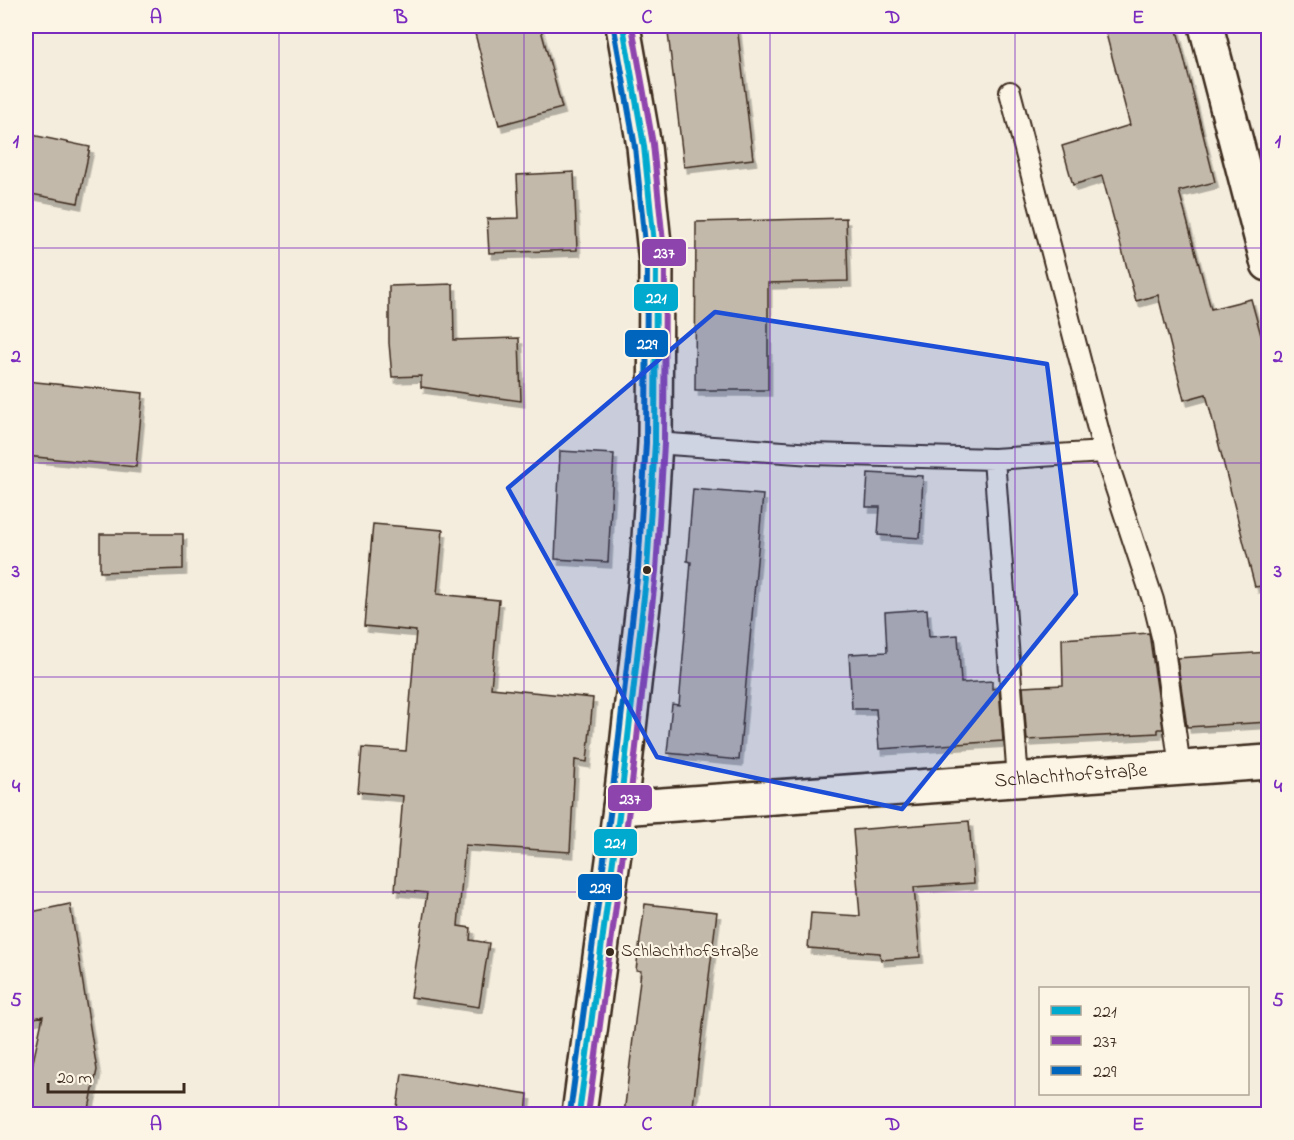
<svg xmlns="http://www.w3.org/2000/svg" width="1294" height="1140" viewBox="0 0 1294 1140" font-family="'Indie Flower',sans-serif">
  <style>
    .building { fill: #c3b9aa; stroke: #3b2a1e; stroke-width: 1.5; filter: url(#shadow) }
    .lines { fill: none; stroke-linecap: round; stroke-linejoin: round }
    .lane-casing { stroke: #3b2a1e; stroke-width: 24 }
    .street-casing { stroke: #3b2a1e; stroke-width: 38 }
    .secondary-casing { stroke: #3b2a1e; stroke-width: 38 }
    .lane { stroke: #fcf5e5; stroke-width: 20 }
    .street { stroke: #fcf5e5; stroke-width: 33 }
    .secondary { stroke: #fcf5e5; stroke-width: 33 }
    .bus-1-casing { stroke: #fcf5e5; stroke-width: 10 }
    .bus-2-casing { stroke: #fcf5e5; stroke-width: 10 }
    .bus-3-casing { stroke: #fcf5e5; stroke-width: 10 }
    .bus-1 { stroke: #00a9ce; stroke-width: 6 }
    .bus-2 { stroke: #8e44ad; stroke-width: 6 }
    .bus-3 { stroke: #0065bd; stroke-width: 6 }
    .marked { fill: #1d4ed8; fill-opacity: 0.2; stroke: #1d4ed8; stroke-width: 4.5; stroke-linejoin: round }
    .grid { fill: none; stroke: #7b2cbf; stroke-width: 1.5; stroke-opacity: 0.55 }
    .bus-dot { fill: #3b2a1e; stroke: #fcf5e5; stroke-width: 2 }
    .labels { text-anchor: middle; dominant-baseline: central; stroke-width: 4.5; stroke-linejoin: round; paint-order: stroke }
    .bus-label { font-size: 18px; fill: #3b2a1e; stroke: #fcf5e5; text-anchor: start }
    .street-label { font-size: 20px; fill: #3b2a1e; stroke: #fcf5e5 }
    .line-badge { stroke: #fcf5e5; stroke-width: 2 }
    .badge-label { font-size: 16px; text-anchor: middle; font-weight: bold; fill: #fff }
    .neatline { fill: none; stroke: #7b2cbf; stroke-width: 2 }
    .grid-label { font-size: 20px; text-anchor: middle; font-weight: bold; fill: #7b2cbf }
  </style>
  <defs>
    <filter id="shadow"><feDropShadow dx="3.5" dy="6" stdDeviation="0" flood-color="#0004"/></filter>
  </defs>
  <rect width="100%" height="100%" fill="#f4eddd"/>
  <filter id="ink" filterUnits="userSpaceOnUse"><feTurbulence type="fractalNoise" baseFrequency=".0167" numOctaves="2"/><feDisplacementMap in="SourceGraphic" scale="12" xChannelSelector="R" yChannelSelector="G"/><feConvolveMatrix kernelMatrix="1 2 1 2 8 2 1 2 1" color-interpolation-filters="sRGB"/></filter>
  <g filter="url(#ink)">
    <path class="building" d="M473 26H540L562 108 499 125Z
      M737 26 753 159 684 167 668 33Z
      M1104 26H1176L1215 182 1179 191 1211 309 1251 299 1269 364V585L1255 587 1206 394 1184 400 1158 295 1136 301 1102 176 1073 185 1062 146 1130 125Z
      M32 135 90 147 78 203 26 193V170Z
      M574 172 577 250 489 253 487 219 519 218 517 175Z
      M846 218 848 281 768 283V390H695L696 222Z
      M453 284 454 340 519 338 521 401 421 387V376L392 377 389 343V286Z
      M26 381 143 393 136 467 26 456Z
      M560 451 614 454 608 562 555 559Z
      M868 473 923 476 920 538 878 535 880 507H866Z
      M693 489 763 495 739 760 667 753 672 704 679 705 691 562 687 561Z
      M373 524 443 530 437 594 499 600 491 688 593 698 587 762 575 760 570 852 465 845 458 926 471 928 470 940 489 943 479 1007 411 997 427 893 395 890 403 796 358 792 362 748 406 751 416 631 364 626Z
      M100 534H183V569L100 572Z
      M927 609 929 637 958 635 961 683 992 681V689L999 688 1003 741 879 749 876 709H852L849 654 887 652 885 612Z
      M1149 633 1163 729H1158V733L1027 740 1023 687 1063 685 1062 639Z
      M1269 652V722L1187 727 1177 658Z
      M969 821 974 883 914 887 920 957 881 960 880 953 808 948 811 913 860 916 853 830Z
      M70 904 97 1070 88 1114H26V1094L43 1016 26 1020V913Z
      M645 904 717 912 692 1114H624L641 971 636 970Z
      M402 1074 528 1094 526 1114H396Z"/>
    <g class="lines">
      <defs>
        <path id="lane" d="M1010 92 1104 452 1153 600 1163 641 1180 768
          M655 443 812 454 994 459 1104 452
          M994 459 1018 780"/>
        <g id="street">
          <path d="M1206 26 1268 264"/>
          <path id="s1" d="M620 808 1268 762"/>
        </g>
        <path id="secondary" d="M579 1114 620 808 647 570 655 443 656 263 644 146 623 26"/>
      </defs>
      <use href="#lane" class="lane-casing"/>
      <use href="#street" class="street-casing"/>
      <use href="#secondary" class="secondary-casing"/>
      <use href="#lane" class="lane"/>
      <use href="#street" class="street"/>
      <use href="#secondary" class="secondary"/>
      <defs>
        <path id="bus-1" d="M579 1114 620 808 647 570 655 443 656 263 644 146 623 26"/>
        <path id="bus-2" d="M588 1114 629 809 656 571 664 444 665 262 653 144 632 26"/>
        <path id="bus-3" d="M570 1113 611 807 638 569 646 443 647 263 635 147 614 28"/>
      </defs>
      <use href="#bus-1" class="bus-1-casing"/>
      <use href="#bus-2" class="bus-2-casing"/>
      <use href="#bus-3" class="bus-3-casing"/>
      <use href="#bus-1" class="bus-1"/>
      <use href="#bus-2" class="bus-2"/>
      <use href="#bus-3" class="bus-3"/>
    </g>
  </g>
  <path class="marked" d="M715 312 1047 364 1076 594 902 809 657 757 508 488Z"/>
  <path class="grid" d="M279 26V1114M524 26V1114M770 26V1114M1015 26V1114M26 248H1268M26 463H1268M26 677H1268M26 892H1268"/>
  <g class="bus-dot">
    <circle cx="647" cy="570" r="5"/>
    <circle cx="610" cy="952" r="5"/>
  </g>
  <g class="labels">
    <g class="bus-label">
      <text x="621" y="952">Schlachthofstraße</text>
    </g>
    <g class="street-label">
      <text stroke="none"><textPath href="#s1" startOffset="452">Schlachthofstraße</textPath></text>
    </g>
  </g>
  <g class="line-badge">
    <rect x="641" y="238" width="46" height="29" rx="6" fill="#8e44ad"/>
    <rect x="633" y="283" width="46" height="29" rx="6" fill="#00a9ce"/>
    <rect x="624" y="329" width="45" height="29" rx="6" fill="#0065bd"/>
    <rect x="607" y="784" width="46" height="28" rx="6" fill="#8e44ad"/>
    <rect x="593" y="828" width="45" height="29" rx="6" fill="#00a9ce"/>
    <rect x="577" y="873" width="46" height="28" rx="6" fill="#0065bd"/>
  </g>
  <g class="badge-label">
    <text x="664" y="258">237</text>
    <text x="656" y="303">221</text>
    <text x="647" y="349">229</text>
    <text x="630" y="804">237</text>
    <text x="615" y="848">221</text>
    <text x="600" y="893">229</text>
  </g>
  <rect width="1294" height="1140" fill="none" stroke="#fcf5e5" stroke-width="66"/>
  <rect x="1039" y="987" width="210" height="108" fill="#fcf5e5" stroke="#afa495" stroke-width="1.5"/>
  <rect x="1051" y="1006" width="30" height="9" fill="#00a9ce" stroke="#afa495" stroke-width="1.5"/>
  <text x="1093" y="1017" font-size="18" fill="#3b2a1e">221</text>
  <rect x="1051" y="1036" width="30" height="9" fill="#8e44ad" stroke="#afa495" stroke-width="1.5"/>
  <text x="1093" y="1047" font-size="18" fill="#3b2a1e">237</text>
  <rect x="1051" y="1066" width="30" height="9" fill="#0065bd" stroke="#afa495" stroke-width="1.5"/>
  <text x="1093" y="1077" font-size="18" fill="#3b2a1e">229</text>
  <path d="M48 1083v9h136v-9" fill="none" stroke="#3b2a1e" stroke-width="3"/>
  <text x="57" y="1083" font-size="18" fill="#3b2a1e" stroke="#fcf5e5" stroke-width="4.5" paint-order="stroke">20 m</text>
  <rect x="33" y="33" width="1228" height="1074" class="neatline"/>
  <g class="grid-label">
    <text x="156" y="23">A</text>
    <text x="401" y="23">B</text>
    <text x="647" y="23">C</text>
    <text x="893" y="23">D</text>
    <text x="1138" y="23">E</text>
    <text x="16" y="147">1</text>
    <text x="1278" y="147">1</text>
    <text x="16" y="362">2</text>
    <text x="1278" y="362">2</text>
    <text x="16" y="577">3</text>
    <text x="1278" y="577">3</text>
    <text x="16" y="792">4</text>
    <text x="1278" y="792">4</text>
    <text x="16" y="1006">5</text>
    <text x="1278" y="1006">5</text>
    <text x="156" y="1130">A</text>
    <text x="401" y="1130">B</text>
    <text x="647" y="1130">C</text>
    <text x="893" y="1130">D</text>
    <text x="1138" y="1130">E</text>
  </g>
</svg>
